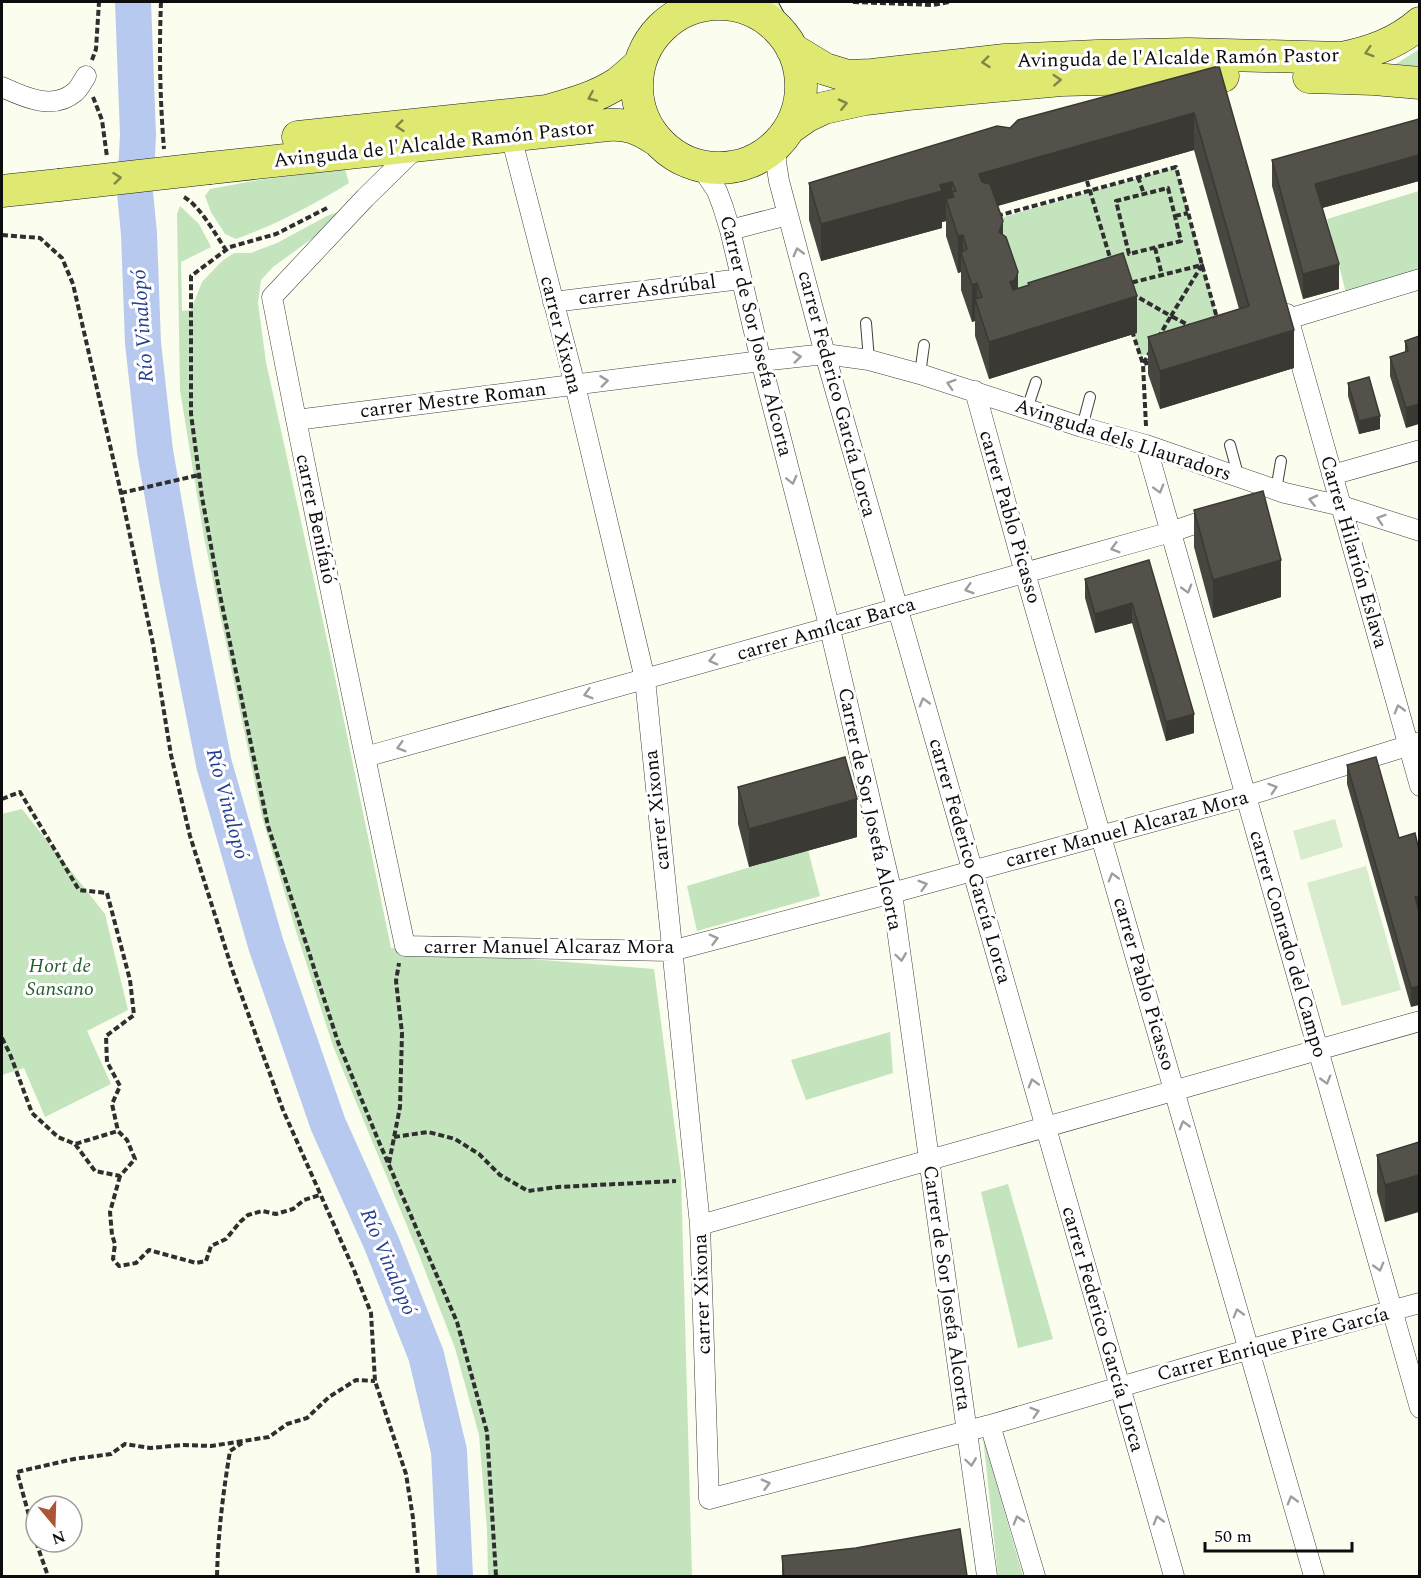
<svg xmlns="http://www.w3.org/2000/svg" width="1421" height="1578" viewBox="0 0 1421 1578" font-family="Spectral,serif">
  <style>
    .park { fill: #c3e4bc }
    .pitch { fill: #d7eccc }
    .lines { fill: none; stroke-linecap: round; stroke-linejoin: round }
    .river { stroke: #b8c9ef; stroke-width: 36 }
    .lane-casing { stroke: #404040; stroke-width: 12 }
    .street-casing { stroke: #404040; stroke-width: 21 }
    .secondary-casing { stroke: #2f2f2f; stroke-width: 30 }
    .primary-casing { stroke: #1e1e1e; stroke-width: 33 }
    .path { stroke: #2f2f2f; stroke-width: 4; stroke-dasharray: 6 3; stroke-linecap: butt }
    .lane { stroke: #fff; stroke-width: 10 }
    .street { stroke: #fff; stroke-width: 20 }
    .secondary { stroke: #e7f6b0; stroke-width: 28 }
    .primary { stroke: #dfe972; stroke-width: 32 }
    .primary-bridge-casing { stroke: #1e1e1e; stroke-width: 33; stroke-linecap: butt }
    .primary-bridge { stroke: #dfe972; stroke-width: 32 }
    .wall { fill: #484640 }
    .shaded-wall { fill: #3b3934 }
    .building { fill: #54514a; stroke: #3b3934; stroke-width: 1.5 }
    .oneway { stroke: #808645 }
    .oneway2 { stroke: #9e9e9e }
    .labels { text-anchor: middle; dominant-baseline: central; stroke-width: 6; stroke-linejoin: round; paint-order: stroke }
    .street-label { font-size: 20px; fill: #0d0d0d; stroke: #fff }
    .park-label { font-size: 20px; font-style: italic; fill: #255d2b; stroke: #fff }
    .water-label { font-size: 21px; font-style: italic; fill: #243e90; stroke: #fff }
  </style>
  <rect width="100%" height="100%" fill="#fbfdee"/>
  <path class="park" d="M1419 49V72L1388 69 1418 50Z
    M1176 167 1222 334 1140 356 1115 277 1022 302 997 219Z
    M345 169 349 183C313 205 275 225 236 239L225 234 211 212 205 196 210 189 259 180Z
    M1419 191V273L1346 293 1327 219Z
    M180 206 199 224 211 247 181 262 182 311 191 310 202 282 222 261 234 253H251L277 243 327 216 348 208 351 210 273 267 261 280 258 303 266 362 331 658 391 948 654 969 681 1175 692 1576H488L487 1529 479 1435 455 1348 419 1255 333 1046 297 934 262 817 204 537 180 390 177 214Z
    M22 809 105 914 128 1010 87 1031 111 1084 45 1117 24 1068 2 1075V814Z
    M808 850 820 896 697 931 687 886Z
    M890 1032 893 1073 806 1100 791 1060Z
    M1008 1184 1053 1339 1018 1348 981 1192Z
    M983 1437 1023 1576H998Z"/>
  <path class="pitch" d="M1335 819 1343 847 1301 860 1293 831Z
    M1366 866 1401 990 1342 1006 1307 883Z"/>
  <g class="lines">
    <path class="river" d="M133 2 138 135 135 192 139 234 143 343 155 451 177 578 214 764 266 945 328 1124 381 1242 426 1355 449 1451 455 1576"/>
    <defs>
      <path id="lane" d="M866 323 869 360
        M920 374 924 345
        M1027 409 1036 382
        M1082 427 1090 397
        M1230 445 1239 478
        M1276 490 1281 461"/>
      <path id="street" d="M2 87C24 97 53 111 75 92 79 89 83 81 86 76
        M511 136 575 385 645 679 700 1225 709 1499 990 1425 1229 1355 1420 1303
        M776 144V162L779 181 825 354 1174 1576
        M417 147 365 198 272 297C314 514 359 730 405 946L671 951 892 893 1246 796 1420 742
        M697 165 705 173 717 191 723 207 730 230 761 361 830 629 892 893 987 1576
        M730 230 788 215
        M553 302 741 279
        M1287 314 1420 786
        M1288 319 1420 279
        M975 391 1025 573 1314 1576
        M296 420 761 361 825 354 869 360 920 374 1082 427 1146 445 1285 493 1342 506 1420 531
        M1146 445 1420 1408
        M1332 475 1420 450
        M365 757 1171 532 1220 515
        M700 1225 1420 1021
        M990 1425 1035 1576"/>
      <path id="secondary" d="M762 2 774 25
        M692 9 695 2"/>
      <path id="primary" d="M637 86a82 82 0 1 1 164 0a82 82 0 1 1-164 0Z
        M792 49 825 69 848 76 872 75 1005 60 1097 56 1189 54 1342 58C1371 52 1397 43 1420 23
        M1309 77 1374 79 1420 83
        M790 128 807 116 824 108 865 99 908 94 1061 80 1223 76
        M298 137 547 111C572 104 597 97 618 83 626 77 633 70 640 64
        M210 168 608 125C628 124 638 128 655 139
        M2 191 59 185"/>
    </defs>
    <use href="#lane" class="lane-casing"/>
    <use href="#street" class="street-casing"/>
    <use href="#secondary" class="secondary-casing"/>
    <use href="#primary" class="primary-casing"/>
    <path class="path" d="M161 2C159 51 160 100 164 149
      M853 2 933 5 949 2
      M92 60 96 49 99 2
      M93 97 102 120 107 157
      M1138 177 1144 194
      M1087 181 1111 261
      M1168 188 1181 241 1129 254 1116 201Z
      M184 197C201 207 215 234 226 250
      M327 208 276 234 230 247 191 276V414L202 497 220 595 268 826 338 1042 379 1142 457 1322 487 1432 496 1576
      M997 216 1176 167 1202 265 1217 318
      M1175 216 1188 213
      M2 235 40 238 62 258 73 284 121 493 153 644 171 755 190 836 232 969 283 1110 354 1270 371 1313 375 1381 406 1474 413 1518 418 1576
      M1155 248 1162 275
      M1202 265 1171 316 1118 286Z
      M1132 331 1143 364 1151 362
      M1158 338 1171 316 1192 327
      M1146 426 1143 364 1150 352
      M121 493 199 475
      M2 799 20 792 79 890 107 893 130 980 134 1015 106 1036 107 1062 120 1086 112 1104 118 1131
      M2 1038 10 1054 32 1113 58 1137 75 1144 95 1171 120 1176 135 1159 127 1140 118 1131 75 1144
      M394 1137 428 1132 455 1139 479 1154 500 1175 528 1191 558 1187 676 1181
      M389 1163 400 1107 402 1033 396 981 399 963
      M120 1176 110 1212 112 1235 115 1244 113 1259 119 1266 136 1263 149 1250 196 1263 206 1261 211 1246 226 1239 240 1222 248 1215 262 1211 276 1214 293 1209 304 1200 320 1195
      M36 1541 17 1472 74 1459 111 1454 125 1444 150 1448 183 1445 211 1446 269 1437 287 1424 307 1418 329 1397 356 1380 375 1381
      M36 1542 48 1576
      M217 1576C218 1534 223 1493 230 1451L242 1443"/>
    <use href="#lane" class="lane"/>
    <use href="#street" class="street"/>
    <use href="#secondary" class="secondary"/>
    <use href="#primary" class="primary"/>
    <defs>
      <path id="primary-bridge" d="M59 185 210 168"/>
    </defs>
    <use href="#primary-bridge" class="primary-bridge-casing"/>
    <use href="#primary-bridge" class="primary-bridge"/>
  </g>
  <path class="wall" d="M1219 66 1294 368 1160 409 1148 374V337L1239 309 1194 150 998 206 1003 235 1018 288 1137 333 989 379 975 336V321L972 322 961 290V272L958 273 946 236V221L942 222V228L821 261 809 220V183L1010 128Z
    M1272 160 1419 181 1322 208 1339 289 1303 299 1272 186Z
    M1419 336 1406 428 1390 376V357L1405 352V341Z
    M1348 383 1380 429 1359 434 1348 396Z
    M1194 510 1281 597 1213 618 1194 547Z
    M1149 560 1194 733 1166 741 1132 623 1095 633 1085 598V579Z
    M1347 765 1399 838 1419 850 1411 1007 1347 784Z
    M738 787 857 837 749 867 738 824Z
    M1419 1142 1385 1222 1377 1192V1155Z
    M782 1556 967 1576H782Z"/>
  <path class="shaded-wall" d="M1194 113V150L979 211V174Z
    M1419 155V181L1315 210V184Z
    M952 182V216L946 199V221L942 222V228L821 261V224Z
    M1003 221V258L999 232Z
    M963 235V258L961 253V272L958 273V236Z
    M1339 264V289L1303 299V274Z
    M1018 272V309L1010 282Z
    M977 283V305L975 299V321L972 322V285Z
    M1137 296V333L989 379V342Z
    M1294 330V368L1160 409V371Z
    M1419 404V424L1406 428V408Z
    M1380 416V429L1359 434V421Z
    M1281 560V597L1213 618V580Z
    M1132 603V623L1095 633V614Z
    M1194 714V733L1166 741V722Z
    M857 799V837L749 867V829Z
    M1419 896V916L1415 897Z
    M1419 986V1005L1411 1007V988Z
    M1419 1175V1212L1385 1222V1185Z"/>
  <path class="building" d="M1219 66 1294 330 1160 371 1148 337 1249 306 1194 113 979 174 982 182 990 184 1003 221 999 232 1006 237 1018 272 1015 280 1010 282 1013 290 1029 285 1028 283 1123 253 1137 296 989 342 975 299 982 297 977 283 972 285 961 253 967 249 963 235 958 236 946 199 954 197 952 192 956 191 952 182 940 185 942 191 821 224 809 183 997 126 1010 128 1018 120Z
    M1419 119V155L1315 184 1339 264 1303 274 1272 160Z
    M1419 336V404L1406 408 1390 357 1408 351 1405 341Z
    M1369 377 1380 416 1359 421 1348 383Z
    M1263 491 1281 560 1213 580 1194 510Z
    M1149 560 1194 714 1166 722 1132 603 1095 614 1085 579Z
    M845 757 857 799 749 829 738 787Z
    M1376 757 1399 838 1415 833 1419 850V896L1415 897 1419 911V986L1411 988 1347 765Z
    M1419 1142V1175L1385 1185 1377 1155Z
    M960 1529 967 1576H784L782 1556 856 1548Z"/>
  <defs><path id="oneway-chevron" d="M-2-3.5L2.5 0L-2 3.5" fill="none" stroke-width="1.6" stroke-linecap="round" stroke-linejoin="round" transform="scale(1.5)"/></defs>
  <g class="oneway">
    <use href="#oneway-chevron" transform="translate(1369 52) rotate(163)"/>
    <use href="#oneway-chevron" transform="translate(986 62) rotate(174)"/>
    <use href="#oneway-chevron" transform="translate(1057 80) rotate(-4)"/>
    <use href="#oneway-chevron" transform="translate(592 97) rotate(157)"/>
    <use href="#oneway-chevron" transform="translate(843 104) rotate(-13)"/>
    <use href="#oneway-chevron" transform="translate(400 126) rotate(174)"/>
    <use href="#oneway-chevron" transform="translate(117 178) rotate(-6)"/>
  </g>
  <g class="oneway2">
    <use href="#oneway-chevron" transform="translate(798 252) rotate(-105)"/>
    <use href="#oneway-chevron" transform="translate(797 357) rotate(-6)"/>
    <use href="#oneway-chevron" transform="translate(604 381) rotate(-7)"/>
    <use href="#oneway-chevron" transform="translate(951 384) rotate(-162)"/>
    <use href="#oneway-chevron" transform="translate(792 480) rotate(76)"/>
    <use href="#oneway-chevron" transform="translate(1159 489) rotate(74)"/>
    <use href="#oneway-chevron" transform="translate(1313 500) rotate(-167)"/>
    <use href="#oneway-chevron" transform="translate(1381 519) rotate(-162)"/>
    <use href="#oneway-chevron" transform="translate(1115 548) rotate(164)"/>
    <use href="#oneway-chevron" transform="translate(969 589) rotate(164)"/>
    <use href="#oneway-chevron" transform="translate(1187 589) rotate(74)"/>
    <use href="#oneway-chevron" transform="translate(713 660) rotate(165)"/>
    <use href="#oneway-chevron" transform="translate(588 694) rotate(164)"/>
    <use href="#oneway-chevron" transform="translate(924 702) rotate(-106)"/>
    <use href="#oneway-chevron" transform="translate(1399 709) rotate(-106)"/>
    <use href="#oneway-chevron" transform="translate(401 747) rotate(164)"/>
    <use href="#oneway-chevron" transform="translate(1273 788) rotate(-18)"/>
    <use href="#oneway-chevron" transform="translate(1113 877) rotate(-106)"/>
    <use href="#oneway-chevron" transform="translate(923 885) rotate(-16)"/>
    <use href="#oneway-chevron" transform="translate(714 939) rotate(-15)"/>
    <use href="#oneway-chevron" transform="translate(901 957) rotate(82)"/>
    <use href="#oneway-chevron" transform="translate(1326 1080) rotate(74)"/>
    <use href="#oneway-chevron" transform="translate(1033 1083) rotate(-106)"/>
    <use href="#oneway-chevron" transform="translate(1184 1125) rotate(-106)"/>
    <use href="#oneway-chevron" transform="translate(1379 1267) rotate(74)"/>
    <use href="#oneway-chevron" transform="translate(1238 1313) rotate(-106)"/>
    <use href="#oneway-chevron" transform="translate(1035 1412) rotate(-17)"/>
    <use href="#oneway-chevron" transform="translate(971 1462) rotate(82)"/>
    <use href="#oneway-chevron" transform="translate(766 1484) rotate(-15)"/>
    <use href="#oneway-chevron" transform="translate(1292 1500) rotate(-106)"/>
    <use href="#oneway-chevron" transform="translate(1018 1520) rotate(-107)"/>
    <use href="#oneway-chevron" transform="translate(1158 1520) rotate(-106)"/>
  </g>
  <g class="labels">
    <g class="street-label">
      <text transform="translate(1178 58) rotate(-1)">Avinguda de l'Alcalde Ramón Pastor</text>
      <text transform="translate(434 144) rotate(-6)">Avinguda de l'Alcalde Ramón Pastor</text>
      <text transform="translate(647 290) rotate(-7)">carrer Asdrúbal</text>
      <text transform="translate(561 335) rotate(76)">carrer Xixona</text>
      <text transform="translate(756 336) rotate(76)">Carrer de Sor Josefa Alcorta</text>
      <text transform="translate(837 394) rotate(75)">carrer Federico García Lorca</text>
      <text transform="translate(453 400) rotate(-7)">carrer Mestre Roman</text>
      <text transform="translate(1123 440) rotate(18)">Avinguda dels Llauradors</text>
      <text transform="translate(1010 517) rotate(74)">carrer Pablo Picasso</text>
      <text transform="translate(316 519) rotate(78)">carrer Benifaió</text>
      <text transform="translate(1354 552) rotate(74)">Carrer Hilarión Eslava</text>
      <text transform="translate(826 629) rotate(-16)">carrer Amílcar Barca</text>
      <text transform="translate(870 809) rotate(78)">Carrer de Sor Josefa Alcorta</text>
      <text transform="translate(657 810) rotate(-96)">carrer Xixona</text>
      <text transform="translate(1127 829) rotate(-15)">carrer Manuel Alcaraz Mora</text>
      <text transform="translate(970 861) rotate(74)">carrer Federico García Lorca</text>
      <text transform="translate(1288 944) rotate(74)">carrer Conrado del Campo</text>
      <text x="549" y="947">carrer Manuel Alcaraz Mora</text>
      <text transform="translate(1144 984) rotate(74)">carrer Pablo Picasso</text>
      <text transform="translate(947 1288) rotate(82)">Carrer de Sor Josefa Alcorta</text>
      <text transform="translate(702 1294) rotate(-92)">carrer Xixona</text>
      <text transform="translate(1103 1329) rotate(74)">carrer Federico García Lorca</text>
      <text transform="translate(1273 1344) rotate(-15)">Carrer Enrique Pire García</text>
    </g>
    <g class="park-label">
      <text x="60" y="966">Hort de<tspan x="60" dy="23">Sansano</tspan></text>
    </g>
    <g class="water-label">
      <text transform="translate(143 326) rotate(-94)">Río Vinalopó</text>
      <text transform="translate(227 804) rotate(75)">Río Vinalopó</text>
      <text transform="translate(388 1262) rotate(67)">Río Vinalopó</text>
    </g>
  </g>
  <rect width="1421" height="1578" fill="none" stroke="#0d0d0d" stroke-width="6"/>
  <g transform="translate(54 1524) rotate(161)"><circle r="28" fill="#ffffff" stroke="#9e9e9e" stroke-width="1.5"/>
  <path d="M0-4.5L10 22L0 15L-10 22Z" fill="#ac5635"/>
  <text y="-9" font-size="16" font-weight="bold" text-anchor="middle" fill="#0d0d0d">N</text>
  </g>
  <path d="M1205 1542v9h147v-9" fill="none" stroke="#0d0d0d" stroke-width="3"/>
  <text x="1214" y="1542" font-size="18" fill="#0d0d0d" stroke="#ffffff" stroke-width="4.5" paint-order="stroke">50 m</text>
</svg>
